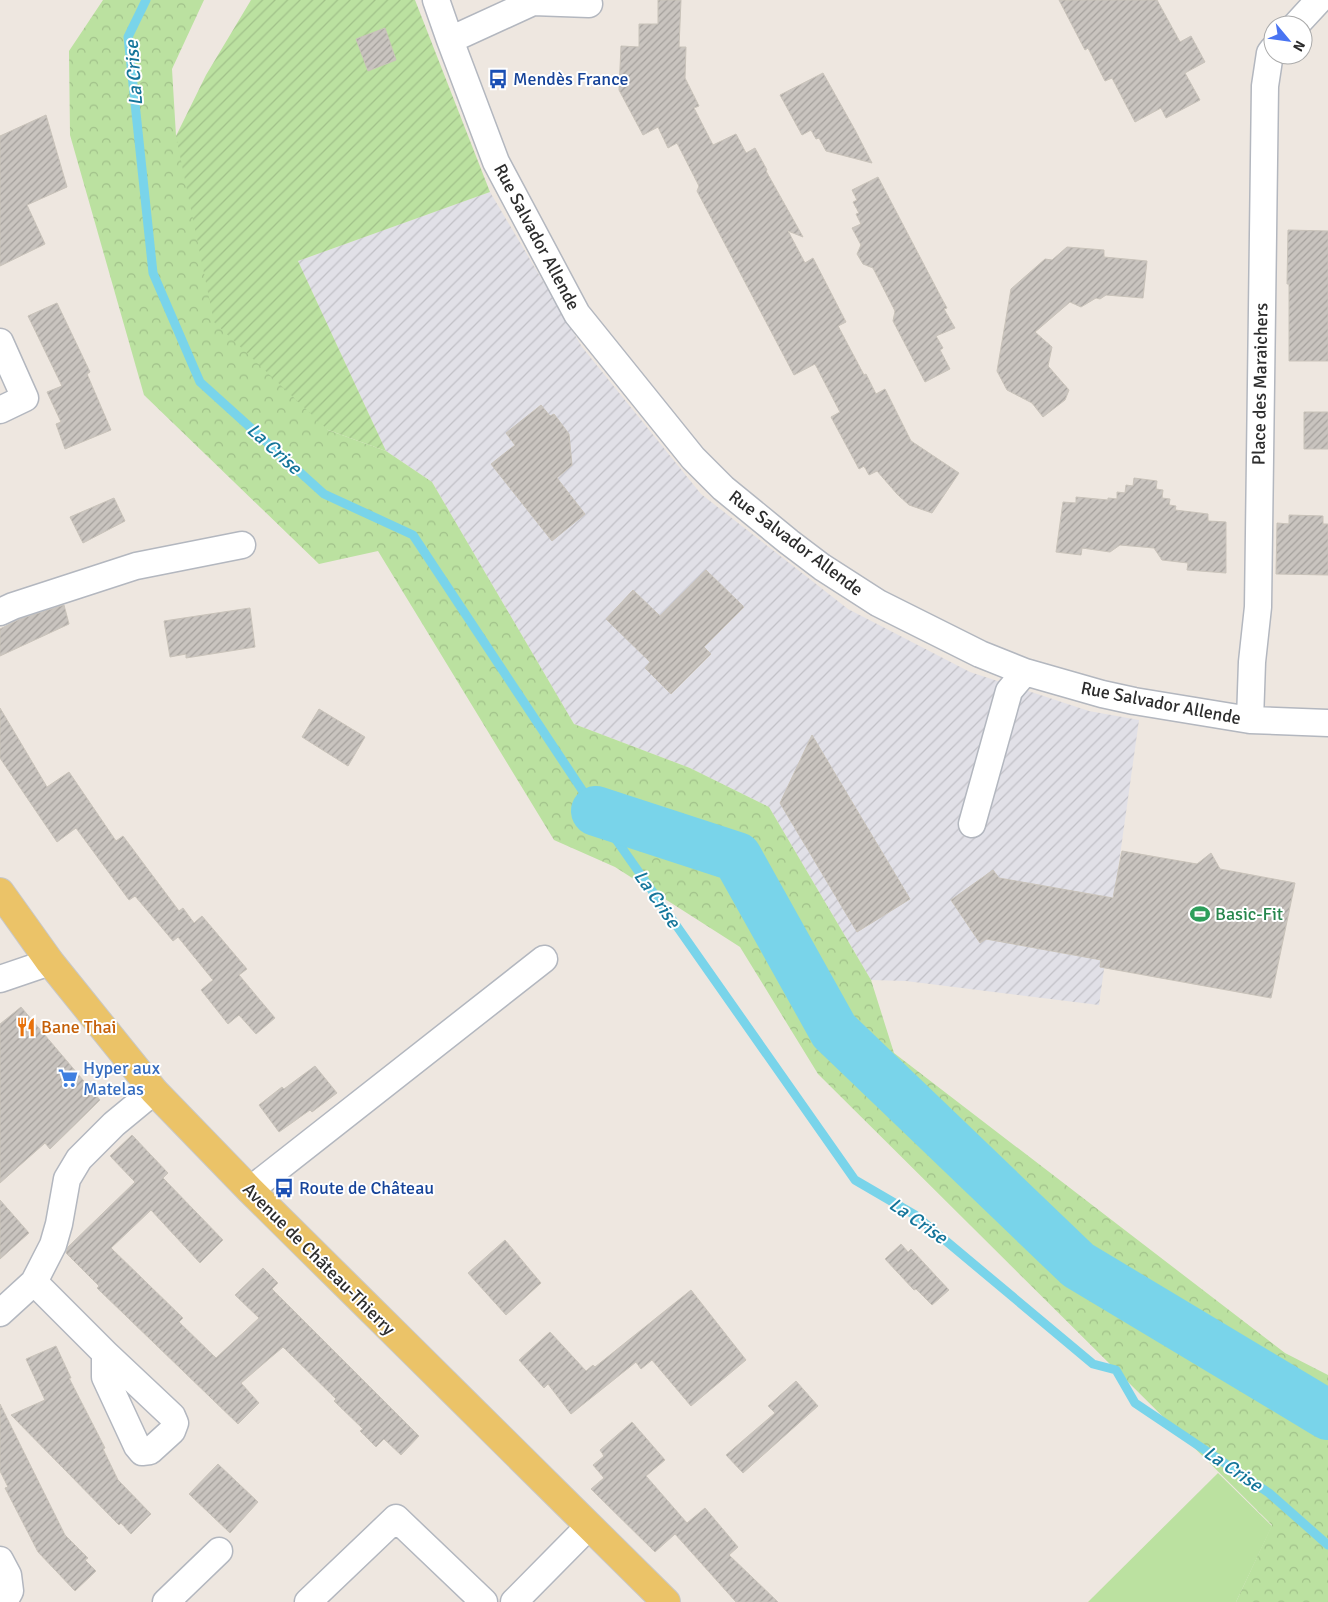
<svg xmlns="http://www.w3.org/2000/svg" width="1328" height="1602" viewBox="0 0 1328 1602" font-family="Signika,sans-serif">
  <style>
    .industrial { fill: url(#industrial-furrows) }
    .grass { fill: #bbe1a0 }
    .forest { fill: url(#forest-crowns) }
    .garden { fill: url(#garden-furrows) }
    .lines { fill: none; stroke-linecap: round; stroke-linejoin: round }
    .stream { stroke: #79d4ea; stroke-width: 9 }
    .river { stroke: #79d4ea; stroke-width: 50 }
    .building { fill: url(#building-hatch); stroke: #c9c3ba }
    .minor-casing { stroke: #b3b7bf; stroke-width: 29 }
    .major-casing { stroke: #c8c8c8; stroke-width: 30 }
    .minor { stroke: #fff; stroke-width: 26 }
    .major { stroke: #ebc368; stroke-width: 28 }
    .labels { text-anchor: middle; dominant-baseline: central; stroke-width: 4; stroke-linejoin: round; paint-order: stroke }
    .transit-label { font-size: 18px; fill: #164399; stroke: #fff; text-anchor: start }
    .street-label { font-size: 18px; fill: #2d2d2d; stroke: #fff }
    .leisure-label { font-size: 18px; fill: #27864d; stroke: #fff; text-anchor: start }
    .food-label { font-size: 18px; fill: #c56008; stroke: #fff; text-anchor: start }
    .shop-label { font-size: 18px; fill: #366cbe; stroke: #fff; text-anchor: start }
    .water-label { font-size: 19px; font-style: italic; fill: #14759a; stroke: #fff }
  </style>
  <defs>
    <pattern id="industrial-furrows" width="10" height="10" patternUnits="userSpaceOnUse" patternTransform="scale(1.25)"><rect width="10" height="10" fill="#e1e0e7"/><path d="M-1 1l2-2M0 10L10 0M9 11l2-2" fill="none" stroke="#c1c0c6"/></pattern>
    <pattern id="forest-crowns" width="20" height="18" patternUnits="userSpaceOnUse" patternTransform="scale(1.25)"><rect width="20" height="18" fill="#bbe1a0"/><path d="M2 6a3 3 0 1 1 6 0M12 15a3 3 0 1 1 6 0" fill="none" stroke="#a1c18a"/></pattern>
    <pattern id="garden-furrows" width="10" height="10" patternUnits="userSpaceOnUse" patternTransform="scale(1.25)"><rect width="10" height="10" fill="#bbe1a0"/><path d="M-1 1l2-2M0 10L10 0M9 11l2-2" fill="none" stroke="#a1c18a"/></pattern>
    <pattern id="building-hatch" width="6" height="6" patternUnits="userSpaceOnUse" patternTransform="scale(1.25)"><rect width="6" height="6" fill="#c9c4bf"/><path d="M-1 1l2-2M0 6l6-6M5 7l2-2" fill="none" stroke="#a4a09c"/></pattern>
  </defs>
  <rect width="100%" height="100%" fill="#eee7e0"/>
  <path class="industrial" d="M490 192 582 347 701 494 848 609 970 672 1089 711 1139 720 1099 1005 906 981 871 980 769 807 690 768 574 724 432 482 386 451 298 261Z"/>
  <path class="grass" d="M1218 1473 1272 1526 1236 1602H1088Z"/>
  <path class="forest" d="M103 0H204L172 69 176 136 328 430 386 451 432 482 574 724 690 768 769 807 871 980 894 1053 1285 1353 1328 1375V1602H1236L1272 1525 818 1074 740 947 615 867 554 840 378 551 319 564 144 395 70 135 69 51Z"/>
  <path class="garden" d="M251 0H415L490 192 298 261 386 451 328 430 214 322 176 136 206 75Z"/>
  <g class="lines">
    <path class="stream" d="M146 0 128 37 153 273 200 382 324 494 413 535 596 811 855 1180 915 1215 1093 1364 1116 1370 1135 1403 1269 1493 1328 1545"/>
    <path class="river" d="M596 811 737 857 834 1031 1078 1265 1328 1415"/>
  </g>
  <path class="building" d="M658 0H681L679 47H686L685 78 699 106 694 108 713 145 736 134 746 153 755 148 767 170 766 171 803 237 788 231 805 263 813 258 846 322 838 326 864 375 866 374 876 394 885 389 911 441 959 473 932 513 909 505 897 494 877 471 869 475 864 466 859 469 831 417 840 412 815 364 794 375 697 191 699 186 677 143 668 148 658 127 643 135 619 90 621 46 639 47V24H658Z
    M1059 0H1157L1180 42 1191 36 1205 62 1185 73 1200 100 1166 118 1161 108 1135 122 1112 78 1105 81 1088 48 1085 50Z
    M385 28 396 60 368 71 356 39Z
    M823 73 855 130 872 163 826 151 819 138 816 139 811 130 802 135 780 95Z
    M46 115 67 187 27 205 45 244 0 266V136Z
    M878 177 942 299 947 308 944 309 955 328 936 336 943 348 940 350 950 369 925 382 893 321 895 311 873 268 863 264 857 254 861 245 852 228 861 224 856 214 859 213 853 202 857 200 852 190Z
    M1288 230 1328 231V361H1289V284H1287Z
    M1067 247 1104 250V257L1147 261 1143 298 1106 295 1100 299 1096 298 1081 307 1070 302 1035 332 1052 347 1048 366 1069 390 1065 400 1043 417 1032 403 1007 390 997 371 1011 289 1045 259 1052 260Z
    M57 303 90 372 87 374 111 430 65 449 56 424 61 422 47 392 62 386 28 316Z
    M541 405 550 416 554 414 569 434 572 465 557 478 585 514 552 541 491 464 515 445 506 433Z
    M1304 412H1328V449H1304Z
    M1134 478 1157 481 1156 489 1163 490 1162 498 1170 499 1169 505 1176 506 1175 510 1208 514V521L1226 522V573L1187 570 1188 563 1162 560 1154 548 1120 545 1110 552 1082 548 1081 555 1056 552 1063 502 1076 503V497L1108 500V498L1117 499V492L1125 493 1126 485 1133 486Z
    M114 498 125 521 83 543 70 517Z
    M1289 515 1323 516V524H1328V575L1276 574 1277 523 1289 524Z
    M706 570 744 607 704 647 711 654 671 694 645 668 650 662 606 619 633 590 660 616Z
    M64 605 69 624 0 656V629L20 619Z
    M250 608 255 647 186 658V654L170 657 164 621Z
    M0 708 47 787 69 772 116 841 123 836 179 911 183 908 194 923 202 916 247 969 239 975 275 1018 256 1034 239 1015 228 1024 201 990 213 980 178 937 173 941 135 896 129 900 76 828 57 842 0 758Z
    M319 709 365 737 348 766 302 737Z
    M812 735 910 899 857 932 780 803Z
    M1122 851 1197 864 1211 853 1220 869 1295 883 1271 998 1100 967 1101 960 986 939 980 943 951 900 993 870 999 878 1113 898Z
    M21 1007 100 1100 50 1149 45 1143 0 1183V1024Z
    M315 1066 337 1093 312 1112 310 1110 279 1132 259 1105 282 1087 284 1089Z
    M132 1135 168 1173 163 1178 223 1240 200 1263 151 1210 111 1248 183 1318 179 1322 216 1358 259 1318 235 1295 263 1268 278 1283 272 1289 419 1436 401 1455 384 1439 376 1447 360 1431 363 1429 334 1401 336 1399 283 1347 241 1383 259 1403 238 1424 97 1288 99 1286 66 1253 68 1247 135 1182 110 1156Z
    M0 1200 29 1233 0 1259Z
    M505 1240 541 1283 506 1315 468 1273Z
    M901 1244 908 1252 911 1249 949 1290 932 1305 916 1289 914 1290 885 1259Z
    M691 1290 746 1360 691 1406 652 1360 641 1369 636 1362 571 1414 548 1384 544 1388 519 1360 550 1332 586 1371 593 1365 595 1367Z
    M56 1346 71 1378H69L105 1448 103 1449 118 1480 151 1514 131 1534 121 1523 119 1525 11 1415 45 1400 26 1359Z
    M796 1381 818 1406 743 1473 726 1455 775 1413 768 1406Z
    M0 1404 65 1535 88 1558 85 1560 96 1571 75 1591 38 1552 5 1488 8 1487 0 1471Z
    M632 1422 665 1460 646 1476 687 1523 705 1508 738 1547 729 1555 778 1602H736L675 1534 655 1552 591 1489 604 1478 593 1465 604 1456 600 1450Z
    M218 1464 258 1502 230 1533 189 1494Z"/>
  <g class="lines">
    <defs>
      <path id="minor" d="M436 0 450 40 496 162 577 314 693 458 723 488 789 542 822 567 878 603 980 654 1025 672 1102 694 1134 701 1250 720 1328 723
        M1296 25 1319 0
        M450 40 533 2 589 4
        M0 342 25 398 0 410
        M0 612 13 606 136 566 242 545
        M1250 720 1252 662 1258 607 1265 86 1270 53 1273 49
        M972 824 1009 691 1025 672
        M0 979 50 962
        M250 1190 544 959
        M34 1282 105 1353 172 1416 175 1423 172 1431 150 1451 142 1452 137 1446 105 1377V1353
        M0 1313 34 1282 53 1245 59 1224 67 1179 79 1159 114 1124 154 1091
        M0 1560 8 1575 10 1591 4 1602
        M166 1602 219 1551
        M308 1602 396 1518 484 1602
        M514 1602 589 1526"/>
      <path id="major" d="M0 892 50 962 154 1091 250 1190 666 1602"/>
    </defs>
    <use href="#minor" class="minor-casing"/>
    <use href="#major" class="major-casing"/>
    <use href="#minor" class="minor"/>
    <use href="#major" class="major"/>
  </g>
  <defs>
    <symbol id="bus-bare" viewBox="-9 -9 18 18"><path d="M-5-6H5V4H4V6H2V4H-2V6H-4V4H-5ZM-3.5-4V0h7V-4ZM-3.5 1.2v1.5H-2V1.2ZM2 1.2v1.5H3.5V1.2Z" fill="#1a4fb4" stroke="#fff" stroke-width="2.5" paint-order="stroke"/></symbol>
    <symbol id="stadium-bare" viewBox="-9 -9 18 18"><path d="M0-5a6.5 5 0 1 0 0 10a6.5 5 0 1 0 0-10ZM-3.5-1.8h7v3.6h-7Z" fill="#2e9e5b" stroke="#fff" stroke-width="2.5" paint-order="stroke"/></symbol>
    <symbol id="restaurant-bare" viewBox="-9 -9 18 18"><path d="M-5-6h1v4h1v-4h1v4h1v-4h1v5L-1.5 .5V6h-2V.5L-5-1ZM5-6V6H3V1.5H1.5Q1.5-4 5-6Z" fill="#e8710a" stroke="#fff" stroke-width="2.5" paint-order="stroke"/></symbol>
    <symbol id="supermarket-bare" viewBox="-9 -9 18 18"><path d="M-6-5.5h2.5l.6 2H6L4.5 2H-2.5L-4.4-4H-6ZM-1.5 3.2a1.3 1.3 0 1 0 .1 0ZM3 3.2a1.3 1.3 0 1 0 .1 0Z" fill="#3f7fe0" stroke="#fff" stroke-width="2.5" paint-order="stroke"/></symbol>
  </defs>
  <g fill-rule="evenodd">
    <use href="#bus-bare" x="484" y="65" width="28" height="28"/>
    <use href="#stadium-bare" x="1186" y="900" width="28" height="28"/>
    <use href="#restaurant-bare" x="12" y="1013" width="28" height="28"/>
    <use href="#supermarket-bare" x="54" y="1064" width="28" height="28"/>
    <use href="#bus-bare" x="270" y="1174" width="28" height="28"/>
  </g>
  <g class="labels">
    <g class="transit-label">
      <text x="513" y="79">Mendès France</text>
      <text x="299" y="1188">Route de Château</text>
    </g>
    <g class="street-label">
      <text transform="translate(537 237) rotate(62)">Rue Salvador Allende</text>
      <text transform="translate(1260 384) rotate(-89)">Place des Maraichers</text>
      <text transform="translate(796 543) rotate(37)">Rue Salvador Allende</text>
      <text transform="translate(1161 703) rotate(11)">Rue Salvador Allende</text>
      <text transform="translate(319 1259) rotate(45)">Avenue de Château-Thierry</text>
    </g>
    <g class="leisure-label">
      <text x="1215" y="914">Basic-Fit</text>
    </g>
    <g class="food-label">
      <text x="41" y="1027">Bane Thai</text>
    </g>
    <g class="shop-label">
      <text x="83" y="1068">Hyper aux<tspan x="83" dy="21">Matelas</tspan></text>
    </g>
    <g class="water-label">
      <text transform="translate(134 73) rotate(-94)">La Crise</text>
      <text transform="translate(274 449) rotate(42)">La Crise</text>
      <text transform="translate(657 899) rotate(55)">La Crise</text>
      <text transform="translate(918 1221) rotate(35)">La Crise</text>
      <text transform="translate(1233 1469) rotate(34)">La Crise</text>
    </g>
  </g>
  <g transform="translate(1288 40) rotate(119)"><circle r="24" fill="#ffffff" stroke="#ababab"/>
  <path d="M0-4L9 19L0 12L-9 19Z" fill="#4974f2"/>
  <text y="-8" font-size="14" font-weight="bold" text-anchor="middle" fill="#2d2d2d">N</text>
  </g>
</svg>
